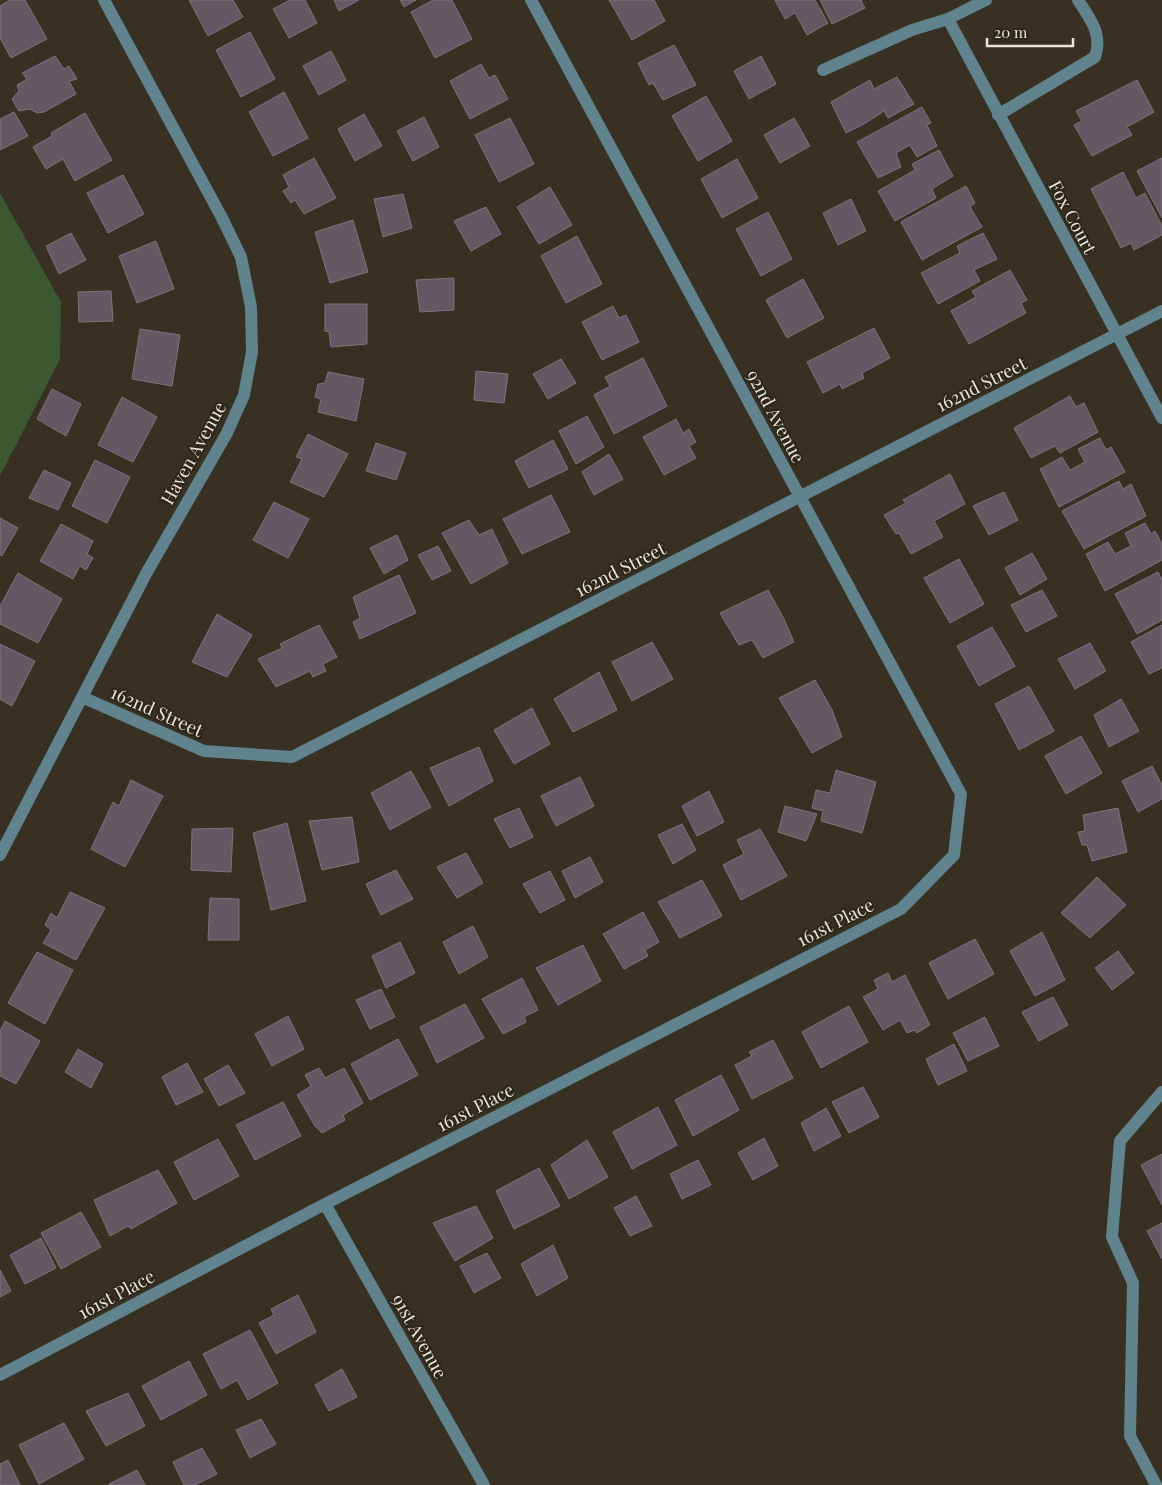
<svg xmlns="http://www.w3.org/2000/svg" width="1162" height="1485" viewBox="0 0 1162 1485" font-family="'Playfair Display',serif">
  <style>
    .green { fill: #3b5830 }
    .building { fill: #665862; stroke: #81727d }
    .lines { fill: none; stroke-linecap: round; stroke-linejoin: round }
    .minor { stroke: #60838d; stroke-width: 12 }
    .labels { text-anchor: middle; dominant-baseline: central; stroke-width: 4; stroke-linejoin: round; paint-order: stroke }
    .street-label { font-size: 18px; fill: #e9e5dd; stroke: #2d261a }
  </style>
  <rect width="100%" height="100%" fill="#373023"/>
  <path class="green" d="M0 193 61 302 60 359 0 476Z"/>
  <path class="building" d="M10 0H25L47 39 11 58 0 38V6Z
    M189 0H233L243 17 208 36Z
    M290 0H305L317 23 289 38 273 9Z
    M334 0H359L339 11Z
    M400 0H416L404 7Z
    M433 0H452L472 39 435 58 411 12Z
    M609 0H654L665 21 632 40Z
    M775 0H815L828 23 807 35 795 13 785 19Z
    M820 0H862L861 1 865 8 832 24Z
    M250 32 275 79 241 97 216 50Z
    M674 45 696 85 663 100 653 83 649 85 638 63Z
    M331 51 346 80 319 95 303 66Z
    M55 56 64 69 69 66 77 79 69 81 76 94 44 112 37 113 30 109 19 111 12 99 19 91 17 85 27 79 22 73Z
    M761 56 776 84 749 99 734 71Z
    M481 64 489 78 495 75 508 99 470 119 450 81Z
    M897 77 914 104 888 118 884 111 864 124 846 133 831 102 870 80 874 89Z
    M1137 80 1154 112 1127 127 1132 135 1092 156 1074 125 1082 121 1076 111Z
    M284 92 308 138 273 156 249 112Z
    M706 96 732 141 698 161 672 116Z
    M922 107 931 123 927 125 937 146 917 157 910 145 896 153 901 167 878 178 857 142Z
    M14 112 28 136 0 150V119Z
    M85 113 112 160 75 181 63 159 46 169 33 147 52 136 51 133Z
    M364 114 382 146 355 161 338 129Z
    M424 117 439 147 413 161 397 131Z
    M510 118 534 164 499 182 475 135Z
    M794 118 810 146 780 163 764 135Z
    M939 150 953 176 932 189 936 198 895 221 878 191 915 170 912 164Z
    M314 158 336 198 304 214 295 200 291 203 283 191 289 187 283 175Z
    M1162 158V218L1137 171Z
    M737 159 758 198 722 218 701 179Z
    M1123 172 1136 198 1145 193 1162 226V235L1134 250 1131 243 1121 248 1091 189Z
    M123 175 144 214 108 233 87 193Z
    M966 186 975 203 970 207 982 227 922 260 901 222Z
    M550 187 572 225 539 244 517 207Z
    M403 194 412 228 383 237 374 199Z
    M851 199 866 231 838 245 823 213Z
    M486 207 501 234 471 251 454 221Z
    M768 212 792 259 761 276 736 229Z
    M353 220 368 272 330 283 315 232Z
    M71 233 86 260 59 274 46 246Z
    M983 233 997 259 974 270 980 281 938 304 921 273 960 253 957 246Z
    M577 236 602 284 566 303 541 256Z
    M156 241 174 289 137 303 119 256Z
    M1010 270 1027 300 1021 303 1026 313 969 344 951 311 976 297 972 291Z
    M454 278V310L420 312 416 280Z
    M803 279 824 318 787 338 766 300Z
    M111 291 113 321 79 322 78 292Z
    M325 304H367V344L331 347 329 332 325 331Z
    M613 306 619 318 626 315 639 342 602 360 582 322Z
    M874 328 890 358 862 373 864 378 842 389 840 384 823 393 807 362Z
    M140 329 180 335 172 386 132 379Z
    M643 358 667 406 614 434 594 395 610 386 605 377Z
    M561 359 576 383 548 399 533 374Z
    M476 371 508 374 504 403 474 400Z
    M328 372 364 379 356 421 318 412 321 399 315 397 318 384 325 383Z
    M52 389 81 404 66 436 37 419Z
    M1070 396 1076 407 1084 403 1098 432 1060 453 1055 446 1031 458 1014 428Z
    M122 397 157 417 133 462 98 445Z
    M587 416 604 447 576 464 559 431Z
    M676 419 683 433 689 429 696 442 689 446 696 458 664 475 643 437Z
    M308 434 348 454 324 497 290 482 302 459 296 457Z
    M1100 438 1106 450 1111 447 1125 472 1059 507 1040 469 1062 457 1070 470 1085 462 1078 449Z
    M553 440 568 469 529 488 515 461Z
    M376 443 406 453 396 480 366 471Z
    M609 454 623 479 594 495 582 472Z
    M95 460 130 477 107 523 72 506Z
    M44 470 71 483 58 510 29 498Z
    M950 474 965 504 934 521 943 537 911 554 899 533 896 534 884 515 906 503 903 500Z
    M1119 481 1123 489 1131 484 1146 516 1084 549 1062 511Z
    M1004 492 1018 520 989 535 973 506Z
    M551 495 570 532 522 554 503 519Z
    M274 502 309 519 288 558 253 540Z
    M0 518 18 528 2 556 0 555Z
    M469 520 479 535 492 529 508 563 471 584 442 533Z
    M1145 523 1151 534 1155 531 1162 544V560L1105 591 1086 554 1108 542 1115 554 1131 546 1125 533Z
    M61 524 93 541 87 554 93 558 86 570 80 566 73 579 40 561Z
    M397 535 408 560 384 574 370 548Z
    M438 546 451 571 432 580 418 555Z
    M1032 553 1047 579 1020 595 1005 568Z
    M959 559 984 604 950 623 924 578Z
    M1158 572 1162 580V620L1137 634 1115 594Z
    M18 573 62 599 38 643 0 624V606Z
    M399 575 416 613 360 639 353 622 360 618 353 597Z
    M768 590 783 617 794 642 763 658 752 640 739 645 720 613Z
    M1042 590 1057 616 1026 632 1011 605Z
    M217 614 252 635 227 677 192 662Z
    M319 625 337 657 323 664 326 671 313 677 310 671 276 687 258 659 282 648 280 644Z
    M1162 625V668L1149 674 1131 642Z
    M992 627 1015 666 979 686 957 646Z
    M652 642 673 679 632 701 612 662Z
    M1090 643 1106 671 1075 689 1058 659Z
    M0 644 35 661 12 706 0 699Z
    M599 672 617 710 573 732 554 699Z
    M815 680 832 710 842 737 812 753 779 698Z
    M1029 686 1054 731 1019 750 995 704Z
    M1121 699 1139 731 1109 747 1094 715Z
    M532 708 550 744 514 764 494 730Z
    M1081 736 1102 773 1066 794 1045 756Z
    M479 747 493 781 449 806 430 768Z
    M1152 766 1162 785V799L1138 812 1122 781Z
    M836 770 876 782 862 833 821 821 823 811 812 808 816 790 830 793Z
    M411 771 431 807 390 830 371 793Z
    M580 777 594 806 556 826 541 796Z
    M131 780 163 796 125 867 91 849 113 802 119 806Z
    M709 791 724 822 697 836 682 806Z
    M785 806 817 814 806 841 778 832Z
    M519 808 533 837 510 848 494 819Z
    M1118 808 1127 852 1092 861 1087 845H1082L1078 832 1085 831 1083 815Z
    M352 817 359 862 322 870 309 821Z
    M287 823 306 901 271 910 253 833Z
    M682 824 696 850 673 864 658 835Z
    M233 828 231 872 191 870 192 829Z
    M760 829 787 876 741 900 723 865 744 854 737 840Z
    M466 853 483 883 457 898 437 867Z
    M590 857 603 882 575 898 562 871Z
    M396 870 413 899 381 915 366 884Z
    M550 871 565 900 540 913 523 884Z
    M1097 877 1126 905 1090 938 1061 913Z
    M702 880 722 916 680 938 658 902Z
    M70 892 105 908 76 960 43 943 51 930 45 925 51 913 57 918Z
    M210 898 239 899V940H208Z
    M643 912 659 942 645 950 648 956 624 969 603 934Z
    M473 926 488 957 459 974 443 942Z
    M1042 932 1065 980 1035 996 1010 951Z
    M975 939 994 974 948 999 929 963Z
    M400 942 415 973 386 988 372 956Z
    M583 945 601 981 558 1005 536 968Z
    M1118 951 1134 973 1112 990 1095 968Z
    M37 952 73 970 45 1024 8 1003Z
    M888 973 892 982 905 975 930 1025 917 1033 914 1030 907 1033 900 1020 883 1030 863 997 878 989 874 980Z
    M522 978 538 1010 524 1017 526 1022 503 1034 482 999Z
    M381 989 395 1017 370 1029 356 1000Z
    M1053 997 1068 1025 1039 1041 1022 1012Z
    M465 1004 484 1038 437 1063 420 1027Z
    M849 1006 868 1042 821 1068 802 1032Z
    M288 1016 304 1049 272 1066 255 1034Z
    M985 1017 999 1046 968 1061 953 1033Z
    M5 1021 40 1041 16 1084 0 1076V1031Z
    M398 1039 418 1075 370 1100 351 1064Z
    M773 1040 793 1078 752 1099 735 1065 752 1056 749 1052Z
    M954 1044 967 1071 938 1085 926 1059Z
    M78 1049 103 1064 91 1088 65 1072Z
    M187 1063 203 1092 176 1105 162 1077Z
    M228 1065 245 1093 219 1106 204 1079Z
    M319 1068 325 1078 344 1068 363 1103 343 1115 345 1120 322 1133 315 1126 297 1095 311 1086 305 1075Z
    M721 1075 739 1110 693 1136 675 1100Z
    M863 1087 879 1117 849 1133 832 1102Z
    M283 1102 301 1136 255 1160 236 1125Z
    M658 1107 677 1145 632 1169 613 1132Z
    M826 1108 841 1136 814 1151 801 1123Z
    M764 1138 778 1166 753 1180 738 1153Z
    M218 1139 239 1176 194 1200 174 1162Z
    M587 1140 608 1177 569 1199 551 1165Z
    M1162 1154V1205L1141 1165Z
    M698 1160 711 1185 682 1199 670 1174Z
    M539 1168 560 1206 514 1229 496 1191Z
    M158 1170 177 1203 131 1229 128 1226 110 1236 94 1200Z
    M636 1196 652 1226 630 1236 614 1208Z
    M476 1206 493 1238 455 1261 433 1223Z
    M81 1212 101 1247 61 1269 41 1233Z
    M1162 1223V1259L1147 1231Z
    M41 1238 56 1268 25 1284 10 1255Z
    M553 1245 568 1278 537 1296 521 1264Z
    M487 1253 501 1278 474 1293 460 1266Z
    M0 1270 11 1291 0 1297Z
    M298 1295 316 1332 276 1354 259 1323 274 1315 271 1309Z
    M250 1330 278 1383 248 1400 237 1380 221 1389 203 1354Z
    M189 1361 207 1395 161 1420 142 1386Z
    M342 1369 357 1397 329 1411 315 1385Z
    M128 1393 145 1426 106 1446 86 1411Z
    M261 1419 276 1444 250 1458 236 1430Z
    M64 1423 84 1459 39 1484 19 1445Z
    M202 1448 217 1474 195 1485H184L173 1462Z
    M8 1460 20 1485H0V1464Z
    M137 1470 145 1485H109V1484Z"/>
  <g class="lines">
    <path class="minor" d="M948 19 1162 418
      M823 70 912 30 948 19 986 0
      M998 115 1095 57C1103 34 1090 19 1078 0
      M82 697 204 751 292 757 1162 311
      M0 855 147 572 227 433 244 395 252 352 251 307 241 257 221 216 104 0
      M325 1204 484 1485
      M0 1375 325 1204 901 909 954 855 961 794 531 0
      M1156 1485 1130 1436 1133 1283 1112 1237 1120 1141 1162 1092"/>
  </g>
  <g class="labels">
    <g class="street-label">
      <text transform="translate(1073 217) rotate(62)">Fox Court</text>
      <text transform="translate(981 384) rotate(-27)">162nd Street</text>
      <text transform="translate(776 416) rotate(62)">92nd Avenue</text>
      <text transform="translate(193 453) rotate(-61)">Haven Avenue</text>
      <text transform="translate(620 569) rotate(-27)">162nd Street</text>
      <text transform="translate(157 711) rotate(24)">162nd Street</text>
      <text transform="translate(835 922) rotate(-27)">161st Place</text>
      <text transform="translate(475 1107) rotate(-27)">161st Place</text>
      <text transform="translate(116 1294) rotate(-28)">161st Place</text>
      <text transform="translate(420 1336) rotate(61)">91st Avenue</text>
    </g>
  </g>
  <path d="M987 38v8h86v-8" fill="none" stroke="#e9e5dd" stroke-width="2.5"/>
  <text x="994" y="38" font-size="15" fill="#e9e5dd" stroke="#2d261a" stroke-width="4" paint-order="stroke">20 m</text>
</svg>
